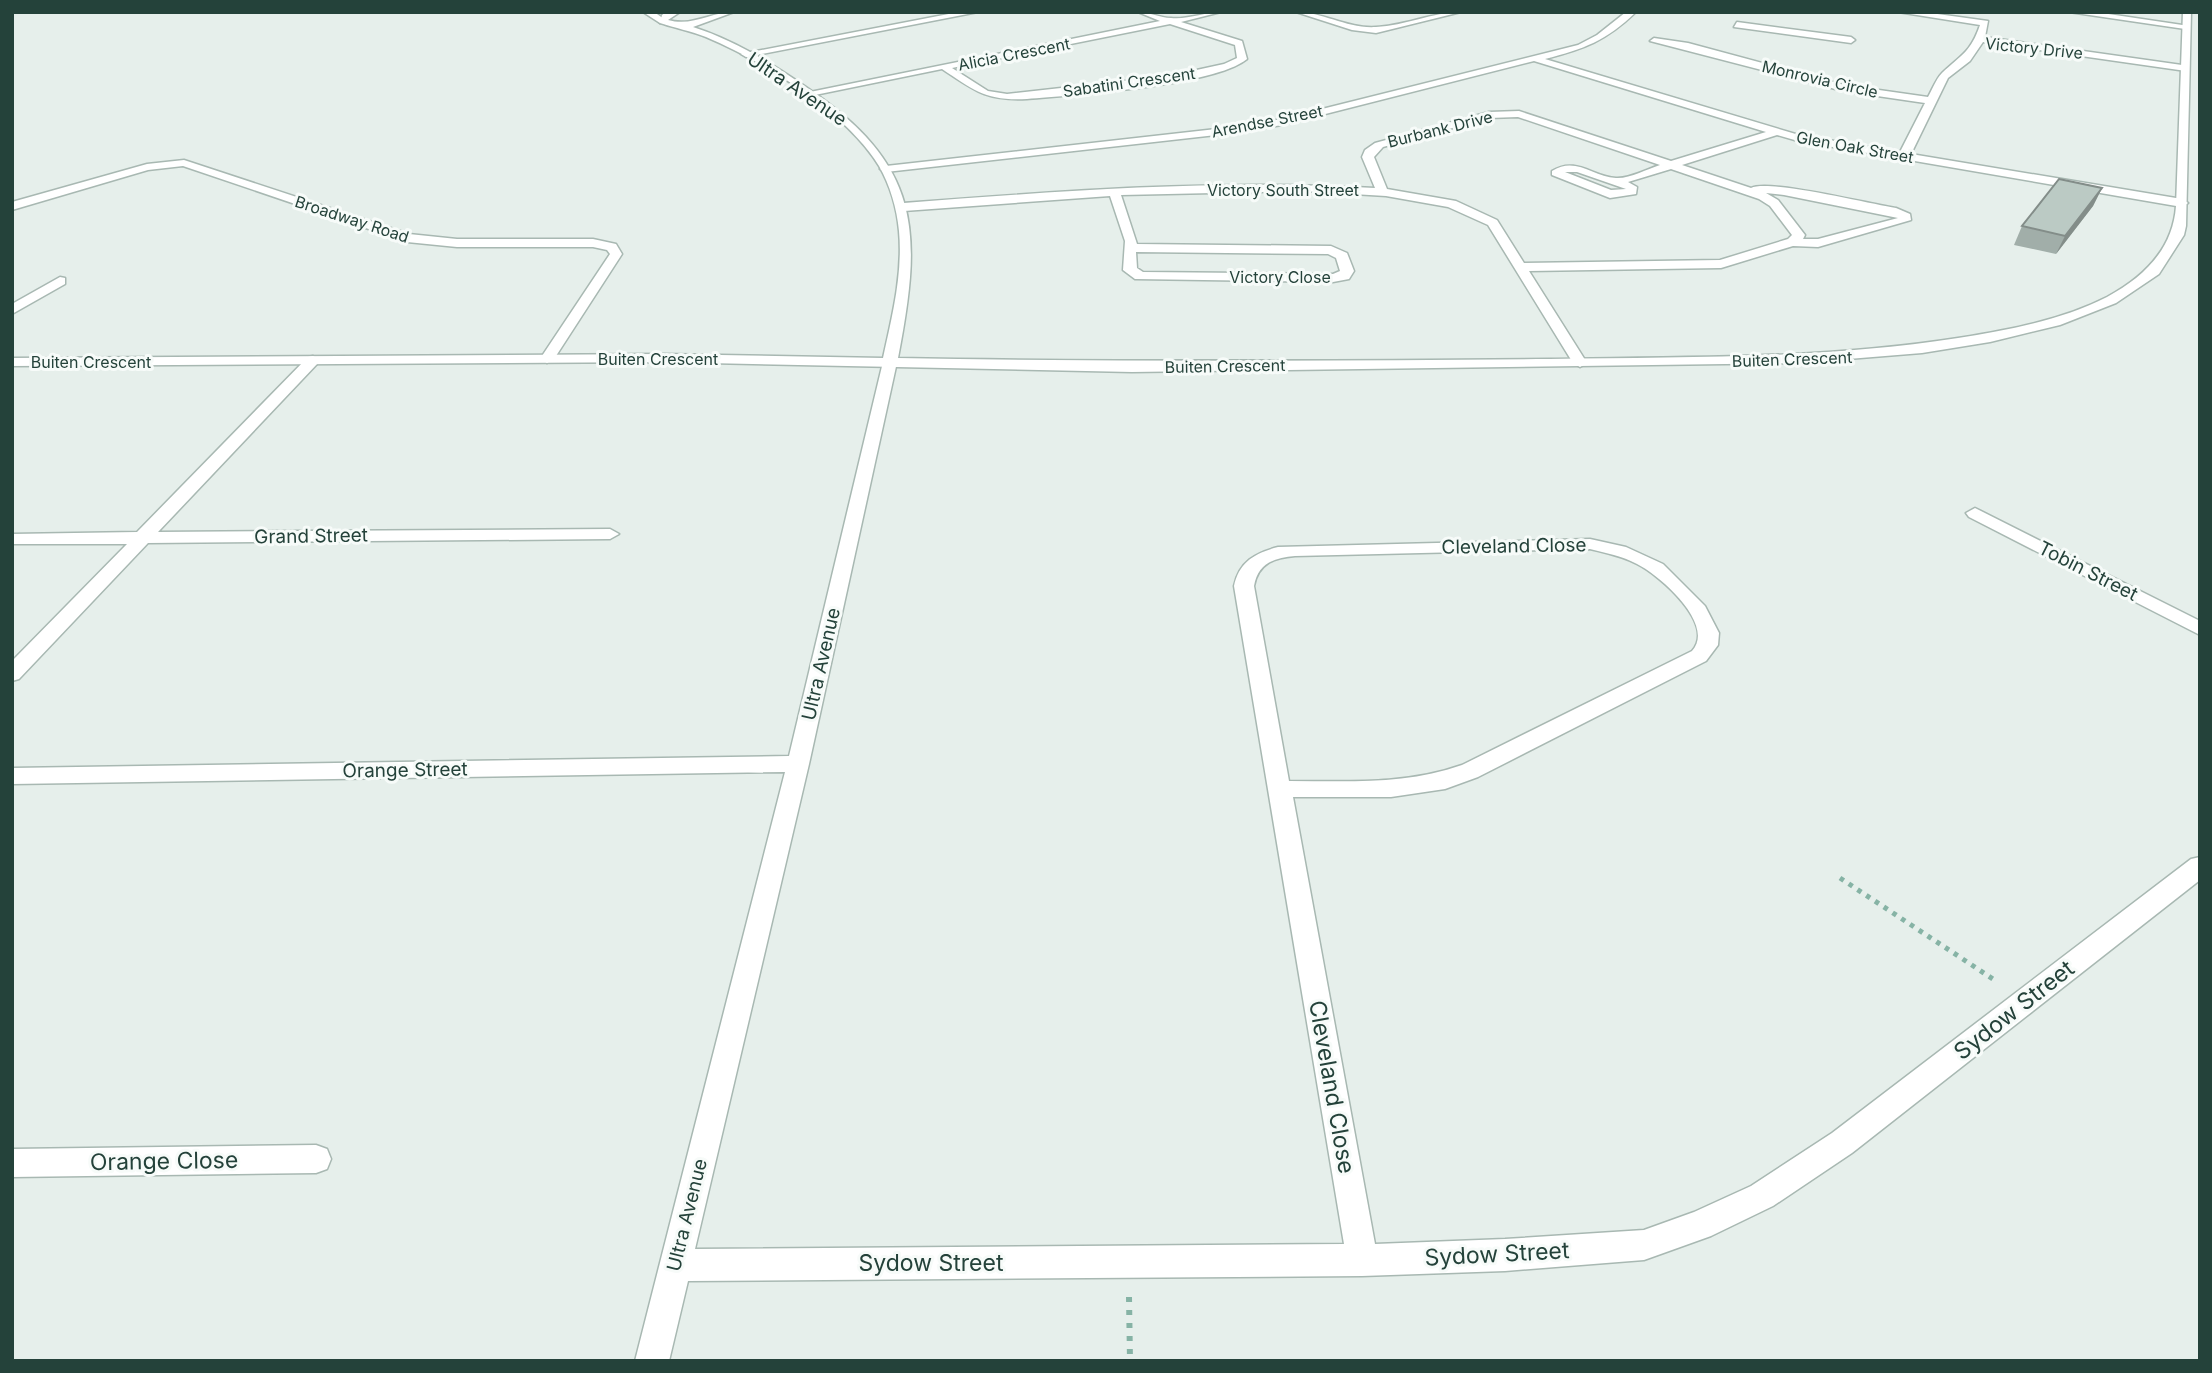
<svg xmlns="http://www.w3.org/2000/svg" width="2212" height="1373" viewBox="0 0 2212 1373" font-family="Inter,sans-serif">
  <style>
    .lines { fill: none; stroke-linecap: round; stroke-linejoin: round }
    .minor-casing { stroke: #a8b8b2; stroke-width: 3 }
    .tertiary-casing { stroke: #a8b8b2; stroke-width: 3 }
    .path-far1 { stroke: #86b3a5; stroke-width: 5; stroke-dasharray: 4.5 6; stroke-linecap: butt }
    .path { stroke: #86b3a5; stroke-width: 6; stroke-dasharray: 5 8; stroke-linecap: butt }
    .minor { fill: #fff; fill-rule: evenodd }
    .tertiary { fill: #fff; fill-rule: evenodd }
    .wall { fill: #a1aea9 }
    .shaded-wall { fill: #838d89 }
    .building { fill: #bbcac4; stroke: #838d89; stroke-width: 2 }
    .labels { text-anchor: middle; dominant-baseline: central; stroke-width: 6; stroke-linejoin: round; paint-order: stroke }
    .far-street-label { font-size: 16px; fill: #24423a; stroke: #f7fbf9 }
    .street-label { font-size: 19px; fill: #24423a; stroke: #f7fbf9 }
    .near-street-label { font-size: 23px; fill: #24423a; stroke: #f7fbf9 }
  </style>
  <rect width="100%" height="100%" fill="#e6efeb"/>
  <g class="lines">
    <defs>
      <path id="minor" d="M643 12H654L667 21 660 23Z
        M959 12H978L746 57 741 54Z
        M1138 12C1150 12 1160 18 1171 18 1187 20 1205 12 1221 12L1181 22 1242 41 1247 59C1214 86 1073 95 1027 99 986 101 975 91 942 69L810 96 805 93 1160 21ZM1170 24 1235 45 1237 58 1224 64 1169 76 1007 94 988 91 952 68Z
        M1296 12C1323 12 1348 29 1376 27 1405 26 1432 12 1461 12L1376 33 1352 30Z
        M1626 12H1636C1606 41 1584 49 1545 59L1799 135 1900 152 1925 103 1843 91 1650 41 1654 38 1688 43 1844 85 1928 97C1932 90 1936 79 1942 73 1961 55 1971 52 1980 25L1898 12H1923L1988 21 1985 37 2189 66V70L2186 71 1983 42 1970 61 1948 78 1911 154 2182 199 2188 203 2182 207 1798 141 1777 135 1682 165 1751 188C1769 179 1870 204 1896 208L1910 214 1911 220 1818 247 1793 246 1721 268 1529 271 1587 363 1580 367 1573 363 1488 225 1448 207 1386 196 1303 191 1121 195 1137 244 1331 246 1347 253 1354 271 1349 279 1333 282 1135 279 1123 270 1125 241 1110 196 904 211 898 207 904 203C1061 191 1217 179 1375 188L1362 157 1365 150 1375 143 1489 112 1519 111 1671 161 1766 132 1534 61 1282 125 1234 133 886 172 880 169 886 166 1234 127 1282 119 1578 45 1597 35ZM1518 117 1660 165C1647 169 1629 179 1616 178 1593 177 1576 156 1552 171V175L1610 198 1636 194 1637 187 1628 182 1671 169 1759 199 1770 206 1792 235 1788 239 1720 260 1524 263 1497 220 1456 201 1387 189 1374 157 1383 147 1489 118ZM1565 172H1577L1626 189 1611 190ZM1766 193 1784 195 1898 218 1818 239H1803L1805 235 1778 200ZM1136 252 1328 254 1336 258 1340 271 1333 274 1143 272 1137 268Z
        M2069 12H2095L2189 26 2185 29Z
        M1737 22 1851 37 1855 40 1851 43 1734 27Z
        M184 160 409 234 457 239H593L616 244 622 254 554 359 547 363 540 359 610 254 607 250 593 247H457L407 242 183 166 148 170 12 210V202L147 164Z
        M60 277 65 278V284L12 314V304Z
        M313 356 320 360 318 363 158 532 610 529 619 534 610 539 148 543 19 679 12 681V661L127 544H12V534L137 532 308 357Z
        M890 358 897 362 809 764 695 1249 1344 1244 1234 586C1239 562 1255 553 1278 547L1590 539 1626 547 1663 564 1705 606 1719 633 1718 645 1706 661 1478 777 1445 789 1391 797H1293L1375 1244 1505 1239 1644 1230 1694 1212 1751 1186 1832 1133 2191 859 2200 857V880L1852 1153 1773 1206 1711 1236 1644 1260 1505 1271 1362 1276 688 1281 669 1361H635L785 772 12 784V768L789 756 883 362ZM1590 549C1606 553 1622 556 1637 564 1661 576 1716 625 1692 651L1462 765C1406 785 1348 781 1289 781L1254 586C1258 563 1274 558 1295 556Z
        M1975 508 2200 621V635L1969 517 1966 513Z
        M316 1145 327 1149 331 1159 327 1169 316 1173 12 1177V1149Z"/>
      <path id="tertiary" d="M666 12H680L668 20C692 27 711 12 734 12L693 27C734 40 771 63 806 87 921 165 923 229 898 358 1116 362 1332 361 1550 359 1686 357 1823 359 1958 338 2008 330 2062 320 2107 297 2144 277 2173 249 2176 206L2183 12H2191L2186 226 2184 235 2159 274 2116 303 2060 325 1990 342 1922 353 1799 363 1132 372 662 362 12 366V358L662 354 883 358C892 317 903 274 899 231 897 209 890 185 879 166 846 112 763 61 706 37 691 31 675 28 660 23L662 15Z"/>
    </defs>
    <use href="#minor" class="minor-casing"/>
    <use href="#tertiary" class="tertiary-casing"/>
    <path class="path-far1" d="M1840 878 1996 981"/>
    <path class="path" d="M1129 1297 1130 1361"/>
    <use href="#minor" class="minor"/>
    <use href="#tertiary" class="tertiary"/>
  </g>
  <path class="wall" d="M2102 188 2093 206 2056 254 2014 245 2022 226Z"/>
  <path class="shaded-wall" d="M2102 188 2093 206 2056 254 2065 236Z"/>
  <path class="building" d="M2059 179 2102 188 2065 236 2022 226Z"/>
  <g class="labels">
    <g class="far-street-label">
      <text transform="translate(2034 48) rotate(6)">Victory Drive</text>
      <text transform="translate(1014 54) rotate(-11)">Alicia Crescent</text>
      <text transform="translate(1820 79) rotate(13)">Monrovia Circle</text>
      <text transform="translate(1129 82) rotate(-8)">Sabatini Crescent</text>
      <text transform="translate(1267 121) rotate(-11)">Arendse Street</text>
      <text transform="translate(1440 129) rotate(-14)">Burbank Drive</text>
      <text transform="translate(1855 147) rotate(10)">Glen Oak Street</text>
      <text x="1283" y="190">Victory South Street</text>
      <text transform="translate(352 219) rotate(18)">Broadway Road</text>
      <text x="1280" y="277">Victory Close</text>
      <text x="658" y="359">Buiten Crescent</text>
      <text transform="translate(1792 359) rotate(-2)">Buiten Crescent</text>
      <text x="91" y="362">Buiten Crescent</text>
      <text transform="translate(1225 366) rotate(-1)">Buiten Crescent</text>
    </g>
    <g class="street-label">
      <text transform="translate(797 89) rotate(34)">Ultra Avenue</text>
      <text transform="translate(311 536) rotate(-1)">Grand Street</text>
      <text transform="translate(1514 546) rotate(-1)">Cleveland Close</text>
      <text transform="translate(2088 571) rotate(27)">Tobin Street</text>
      <text transform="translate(821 664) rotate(-77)">Ultra Avenue</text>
      <text transform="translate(405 770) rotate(-1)">Orange Street</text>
      <text transform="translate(687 1215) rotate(-76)">Ultra Avenue</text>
    </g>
    <g class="near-street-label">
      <text transform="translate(2014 1010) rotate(-38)">Sydow Street</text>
      <text transform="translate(1332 1087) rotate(80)">Cleveland Close</text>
      <text transform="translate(164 1161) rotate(-1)">Orange Close</text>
      <text transform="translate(1497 1254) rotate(-3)">Sydow Street</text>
      <text x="931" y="1263">Sydow Street</text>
    </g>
  </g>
  <rect width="2212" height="1373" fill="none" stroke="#24423a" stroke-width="28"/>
</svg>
